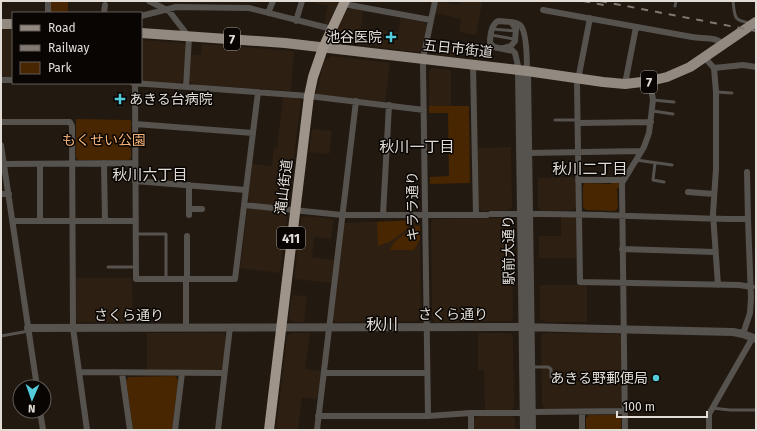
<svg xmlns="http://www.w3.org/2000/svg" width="757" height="431" viewBox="0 0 757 431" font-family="'Fira Sans','Noto Sans JP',sans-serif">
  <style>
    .built { fill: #2d2013 }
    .green { fill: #472601 }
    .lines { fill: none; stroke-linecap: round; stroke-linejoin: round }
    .service { stroke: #56524e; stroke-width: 3 }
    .minor { stroke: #56524e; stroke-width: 6 }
    .tertiary { stroke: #56524e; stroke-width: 8 }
    .primary { stroke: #928980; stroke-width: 10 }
    .trunk { stroke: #9e948a; stroke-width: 10 }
    .rail { stroke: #817972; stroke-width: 2; stroke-dasharray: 7 7; stroke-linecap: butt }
    .poi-dot { fill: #53cbda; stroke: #080503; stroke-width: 1.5 }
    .labels { text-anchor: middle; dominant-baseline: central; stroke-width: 3; stroke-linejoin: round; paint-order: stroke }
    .shield { fill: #080503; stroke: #a19c97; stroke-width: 1 }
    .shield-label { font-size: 13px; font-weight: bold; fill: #e3ddd7 }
    .poi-label { font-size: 14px; fill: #e3ddd7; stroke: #080503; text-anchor: end }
    .street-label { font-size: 14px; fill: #e3ddd7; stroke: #080503 }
    .park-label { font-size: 14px; fill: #f7b579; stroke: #080503 }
    .neighbourhood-label { font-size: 15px; fill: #e3ddd7; stroke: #080503 }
    .quarter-label { font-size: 16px; fill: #e3ddd7; stroke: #080503 }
  </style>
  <rect width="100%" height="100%" fill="#221911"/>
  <path class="built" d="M314 1H339L327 25H324L328 6 314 3Z
    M437 1 460 5 461 1H481L482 3 476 35 459 32 461 19 435 13Z
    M350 8 363 11 361 28 399 32 400 18 424 22 427 25 422 49 418 52 339 42 335 34 346 11Z
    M1 29 13 30V78H1Z
    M141 40 183 43 186 46 183 80 180 84 141 81Z
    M441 40 456 44 454 56 438 55Z
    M202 44 294 51 291 91 192 84 189 81 190 55H201Z
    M332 56 390 63 385 102 316 94 324 61Z
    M432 68 451 70V106H429V71Z
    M283 96 298 98 301 101 288 204 284 207 251 203 248 199 252 164 272 166 274 147 277 148Z
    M312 129 332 131 329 154 309 152Z
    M511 147 512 207 508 210 482 211 479 207 478 148Z
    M576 177V207L573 210 542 211 538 208V178Z
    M250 208 284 212 287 216 280 273 240 268 247 211Z
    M305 216 334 219 331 239 314 237 312 257 334 260 331 283 294 279 301 218Z
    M561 216H573L576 219V258H539V236H561Z
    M509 218 512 221 513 318 510 321 436 322 432 318 431 222 434 219Z
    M416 220 420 223 421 318 417 321 335 322 332 319 344 223Z
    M76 278H132L133 322H79L75 320Z
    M540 285H587V322H544L540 318Z
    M292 295 307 296 304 322H293L289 318Z
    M147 333H223L226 336 223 367 219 371H147Z
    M292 333H310L305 369 321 371 317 399 302 398 298 429 300 430H276L287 336Z
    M478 333H510L513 336 514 407 512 410H485L484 370H478Z
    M544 333 618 334 621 338 622 405 619 408 545 409 542 405 541 336Z
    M511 415 515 419V430H474L473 419 477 416Z"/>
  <path class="green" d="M51 1H68V13H51Z
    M429 106H469L470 183 430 184V177L449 176 448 113H429Z
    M76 119 131 120V158L129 160H78L76 157Z
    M611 182H617L619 184V188H617L618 208 615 211 586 210 583 207V186L585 183 611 184Z
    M412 220C406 234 391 242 378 246L377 222Z
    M415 226H420V239L414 250H390L394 242Z
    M175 376 178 380 172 430H133L126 380 129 377Z
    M589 415H618L621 418V430H586V418Z"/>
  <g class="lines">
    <path class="service" d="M733 1C735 17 733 21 751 23
      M675 6 676 1
      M492 29 516 31
      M491 35 514 39
      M716 92 732 93
      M653 100 674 102
      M653 111 673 114
      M555 120H578
      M636 160 672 165
      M655 163 653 180 664 182
      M136 234H166V279
      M108 267H136
      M1 336 29 331
      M532 367H548L551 369V377
      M712 408 730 410H756"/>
    <path class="minor" d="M48 1V13
      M149 1 169 11 189 37 186 87
      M344 4 431 20
      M543 10C593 19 642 28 692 37 702 39 718 36 723 45
      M104 13 105 5
      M268 13 273 1
      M141 16 176 7 249 8 332 29
      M590 18 577 85 580 282 739 285 752 287
      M296 21 302 1
      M504 48 511 46 515 41 516 29 512 23
      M705 58 714 68 716 92V169L713 214 718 285
      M473 65 476 215
      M714 68 743 65 756 67
      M519 70 515 53 513 51 494 47 490 43C490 35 491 25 498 21 504 22 516 21 520 25 527 31 527 62 527 71
      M1 80H13
      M133 83 309 96 424 110
      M135 83 136 279H235L258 92
      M625 84 636 27
      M1 122H70L72 126 73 328 87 430
      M578 123 651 122
      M135 124 253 133
      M1 145 37 387
      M528 153 641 151
      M104 163 105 221
      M4 164 135 163
      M40 164V221
      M747 172 748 219
      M578 180H623
      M135 181 246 190
      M189 185V215
      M688 192 714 194
      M1 194H9
      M244 205 342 215H487
      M189 209H202
      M491 214H521
      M529 214C602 213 675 219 748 219L751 298 750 313 743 334
      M383 215 389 105
      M13 221H136
      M622 249 715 252
      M186 328V279L187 275V236
      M80 372 224 373
      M122 373 130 430
      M324 373H427
      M40 411 43 430
      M532 412 625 411
      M582 412V430
      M471 413V430
      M318 416H428L471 413H524
      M428 416 423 66 424 54 435 1
      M175 430 182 373
      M218 430 230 327
      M317 430 356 101
      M625 430 622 183 644 147 649 133 653 100 650 81
      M709 430V414L753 337"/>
    <path class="tertiary" d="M519 70 524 430
      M527 71 532 430
      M28 328 523 327 733 332 743 334 756 339"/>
    <path class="primary" d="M1 24H13
      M141 33 285 43 527 71 603 82 625 84 650 81 667 77 690 67 756 22"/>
    <path class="trunk" d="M269 430 309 96 313 77 323 48 345 1"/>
    <path class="rail" d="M583 1 604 5
      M600 1 756 31"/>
  </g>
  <g class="poi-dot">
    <path d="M389 31h4v4h4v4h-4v4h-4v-4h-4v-4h4z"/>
    <path d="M118 93h4v4h4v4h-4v4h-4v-4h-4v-4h4z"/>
    <circle cx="656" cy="378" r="4"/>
  </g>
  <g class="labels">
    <g class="shield">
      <rect x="224" y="28" width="16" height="22" rx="3"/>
      <rect x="641" y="71" width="16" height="22" rx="3"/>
      <rect x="277" y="227" width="28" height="22" rx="3"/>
    </g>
    <g class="shield-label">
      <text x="232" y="39">7</text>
      <text x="649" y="82">7</text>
      <text x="291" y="238">411</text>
    </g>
    <g class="poi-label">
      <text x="382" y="37">池谷医院</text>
      <text x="129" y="99" text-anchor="start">あきる台病院</text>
      <text x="648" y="378">あきる野郵便局</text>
    </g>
    <g class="street-label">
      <text transform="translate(458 49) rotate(6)">五日市街道</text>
      <text transform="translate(284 187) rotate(-83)">滝山街道</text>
      <text transform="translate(413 206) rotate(-91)">キララ通り</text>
      <text transform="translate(509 250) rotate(-91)">駅前大通り</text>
      <text x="453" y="314">さくら通り</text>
      <text x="129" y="315">さくら通り</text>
    </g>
    <g class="park-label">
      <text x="104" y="140">もくせい公園</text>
    </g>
    <g class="neighbourhood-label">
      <text x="417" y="147">秋川一丁目</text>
      <text x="590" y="169">秋川二丁目</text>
      <text x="150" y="175">秋川六丁目</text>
    </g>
    <g class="quarter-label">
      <text x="382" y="324">秋川</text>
    </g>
  </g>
  <rect width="757" height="431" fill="none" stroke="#e3ddd7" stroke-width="4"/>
  <rect x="12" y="12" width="130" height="72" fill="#080503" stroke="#605b58"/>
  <rect x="20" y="25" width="20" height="6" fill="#928980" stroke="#605b58"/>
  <text x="48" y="32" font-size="12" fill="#e3ddd7">Road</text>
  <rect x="20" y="45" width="20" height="6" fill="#817972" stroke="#605b58"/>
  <text x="48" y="52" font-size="12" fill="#e3ddd7">Railway</text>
  <rect x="20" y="62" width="20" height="12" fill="#472601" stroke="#605b58"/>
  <text x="48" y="72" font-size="12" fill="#e3ddd7">Park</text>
  <g transform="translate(32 399) rotate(182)"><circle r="19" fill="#080503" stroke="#605b58"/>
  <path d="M0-3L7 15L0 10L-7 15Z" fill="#53cbda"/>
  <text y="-6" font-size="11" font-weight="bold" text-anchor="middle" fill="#e3ddd7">N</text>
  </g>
  <path d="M617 411v6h90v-6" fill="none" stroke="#e3ddd7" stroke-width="2"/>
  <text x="623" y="411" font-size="12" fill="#e3ddd7" stroke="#080503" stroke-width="3" paint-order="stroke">100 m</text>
</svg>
